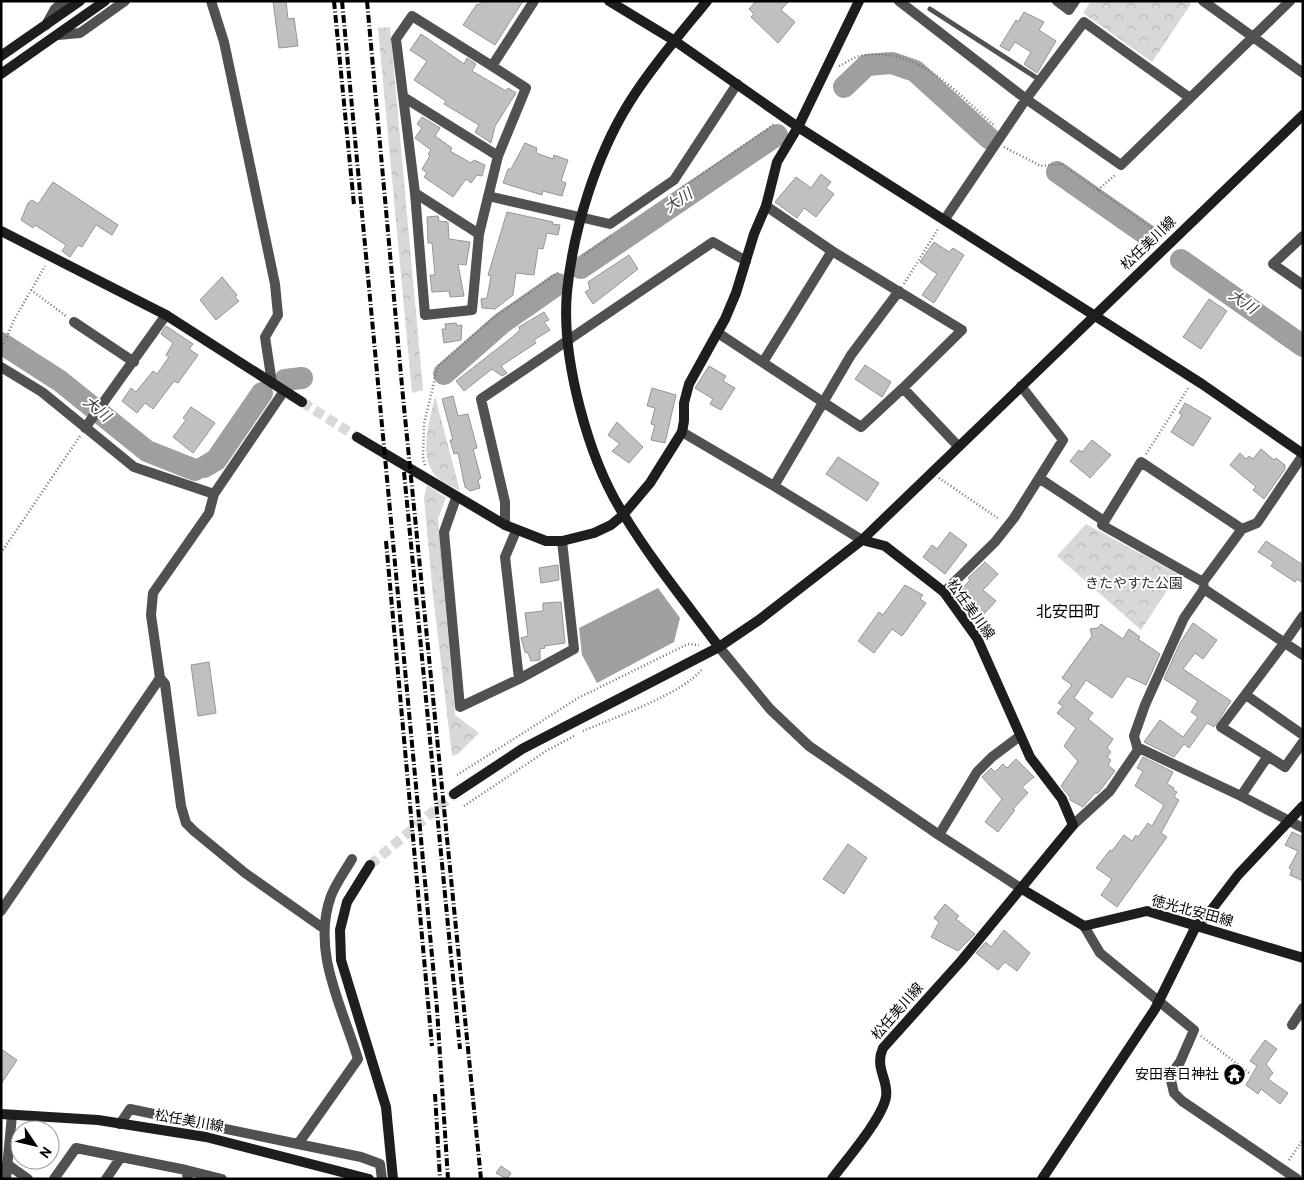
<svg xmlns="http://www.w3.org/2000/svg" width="1304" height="1180" viewBox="0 0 1304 1180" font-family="Overpass,'Noto Sans JP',sans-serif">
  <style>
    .forest { fill: url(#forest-crowns) }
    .water { fill: #9f9f9f }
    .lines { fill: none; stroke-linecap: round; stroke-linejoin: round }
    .river { stroke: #9f9f9f; stroke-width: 22 }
    .building { fill: #c0c0c0; stroke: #959595 }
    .secondary-tunnel { stroke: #d9d9d9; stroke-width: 10; stroke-dasharray: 10 5; stroke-linecap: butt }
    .path { stroke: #737373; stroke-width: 2.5; stroke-dasharray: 1 2.5; stroke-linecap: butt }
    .lane { stroke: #515151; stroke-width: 5 }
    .street { stroke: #515151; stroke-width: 10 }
    .secondary { stroke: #1e1e1e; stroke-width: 10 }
    .rail { stroke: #000; stroke-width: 4; stroke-dasharray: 8 2.5 1 2.5; stroke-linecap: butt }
    .labels { text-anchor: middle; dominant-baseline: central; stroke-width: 4; stroke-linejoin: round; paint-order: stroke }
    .street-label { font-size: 14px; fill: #000; stroke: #fff }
    .park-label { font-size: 14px; fill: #2f2f2f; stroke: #fff }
    .poi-label { font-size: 14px; fill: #000; stroke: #fff; text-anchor: end }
    .water-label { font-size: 15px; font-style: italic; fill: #404040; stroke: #fff }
    .quarter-label { font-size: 16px; fill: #000; stroke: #fff }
  </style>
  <defs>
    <pattern id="forest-crowns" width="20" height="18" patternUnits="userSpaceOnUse" patternTransform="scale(1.25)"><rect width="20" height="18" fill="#d8d8d8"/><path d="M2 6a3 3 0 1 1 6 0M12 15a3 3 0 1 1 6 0" fill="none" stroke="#b8b8b8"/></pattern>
  </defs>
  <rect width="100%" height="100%" fill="#fff"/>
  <path class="forest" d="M1091 1H1188L1191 4 1152 62 1083 13Z
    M390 27 423 390 412 393 378 28Z
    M435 396 460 491C454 487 445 484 439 479 416 460 430 421 435 396Z
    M427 485 446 498 438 518 455 715 479 733 458 754 452 756 432 586 424 497Z
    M1086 524 1178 574 1141 630 1057 556Z"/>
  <path class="water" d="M658 588 680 618 674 642 597 683 582 655 579 628Z"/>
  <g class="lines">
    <path class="river" d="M844 87 867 65 892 63 915 71 990 139
      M1057 172 1147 235
      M1181 260 1303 346
      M581 268 777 135
      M1 343 60 381 147 451 195 470
      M444 374 502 323 558 284
      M285 380 302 378
      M204 467 216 460 262 393"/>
  </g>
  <path class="building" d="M273 1H286L288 19 294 18 298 46 279 48Z
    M482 1H523L495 45 463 25 477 4 479 5Z
    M756 1H789L781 10 795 22 778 43 751 17 754 14 749 9Z
    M1024 12 1044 22 1039 30 1056 41 1037 73 1024 64 1031 52 1015 42 1009 51 1000 46 1016 20 1018 22Z
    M421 34 464 64 467 58 476 64 472 71 506 91 508 88 516 93 495 126 491 143 475 132 479 125 444 104 446 101 414 80 427 61 410 50Z
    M422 117 440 128 435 136 452 148 450 151 471 163 474 160 485 165 482 176 477 175 471 183 466 179 453 197 424 177 427 173 422 169 430 156 428 154 431 150 415 138 422 128 417 124Z
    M525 143 537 148 536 153 553 159 554 155 568 160 561 181 566 183 562 196 543 191 542 195 503 183 508 169H511Z
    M821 174 831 182 826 188 834 194 816 217 804 208 797 218 775 202 796 177 811 188Z
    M53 182 118 225 112 235 96 225 82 247 78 245 70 257 62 251 66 245 35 225 33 228 21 220 28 203 32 200 38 204Z
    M507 212 553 222 552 224 560 225 558 235 547 233 543 249 538 248 534 275 516 273 513 295 495 309 482 308 481 299 487 298 491 276 488 275Z
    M438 216 439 221 448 222 449 239 470 242 466 265 458 264 464 296 450 297 449 291 432 292 430 275H435L432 243H428L427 217Z
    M934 242 949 252 953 248 964 255 934 303 922 295 937 274 920 262Z
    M629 255 638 269 593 304 585 292 590 289 588 282Z
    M222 277 237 295 235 297 239 301 216 320 200 300Z
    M1209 299 1227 311 1201 349 1183 337Z
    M544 312 549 320 544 322 550 330 534 340 536 343 501 366 507 373 502 376 492 369 464 391 456 381 511 338 520 330 519 327Z
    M456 323 457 326 462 325 461 340 444 343 442 329H446L445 324Z
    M166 326 193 344 189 349 198 355 178 383 174 381 153 409 145 403 137 413 122 401 131 388 136 392 153 371 157 374 169 357 166 355 173 343 161 334Z
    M865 365 891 382 882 397 855 379Z
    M709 366 726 376 723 381 735 388 721 410 710 404 713 399 695 388Z
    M652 388 676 395 665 443 651 440 655 425 651 424 655 408 647 406Z
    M453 396 458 416 468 414 477 448 473 449 481 478 478 481 480 488 470 491 465 487 458 453 454 454 450 440H453L442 399Z
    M1185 403 1211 418 1193 446 1171 432 1182 415 1179 413Z
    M191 407 215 423 193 453 173 437 186 420 183 418Z
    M617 422 643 447 629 463 612 451 620 444 608 435Z
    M1092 440 1111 455 1090 478 1070 461 1079 450 1082 452Z
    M1261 449 1274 460 1276 458 1285 465V469L1264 499 1253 490 1256 487 1230 465 1240 453 1246 459 1249 456 1253 459Z
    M838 457 879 483 867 501 826 474Z
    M950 532 967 545 945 574 923 557 932 545 937 549Z
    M1266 541 1303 565V583L1297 579 1295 582 1271 566 1274 562 1258 552Z
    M985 562 998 574 983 590 996 601 983 615 976 609 971 614 955 596 970 580 968 578Z
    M558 565 559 580 541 583 539 568Z
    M905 585 923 595 920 599 926 603 902 636 892 629 874 653 858 641 879 612 883 615Z
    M561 602 565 643 544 646 545 648 540 649V660L531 661 528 653 525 652 521 638 528 636 525 613 543 611V603Z
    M1193 623 1217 640 1203 659 1195 653 1183 669 1231 701 1214 727 1207 723 1189 748 1184 744 1174 757 1144 742 1160 720 1183 737 1198 717 1191 712 1198 701 1164 679 1180 643Z
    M1101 624 1123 639 1129 629 1140 637 1138 639 1160 654 1146 685 1127 676 1112 698 1086 680 1074 698 1093 713 1088 719 1113 739 1107 748 1111 752 1107 757 1111 760 1108 765 1115 771 1098 793H1095L1083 807 1070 800V797L1061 786 1078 761 1064 746 1076 728 1057 713 1063 706 1058 703 1072 685 1062 678 1092 636 1090 629 1098 628Z
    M209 662 216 713 198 716 191 665Z
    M1143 757 1173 772 1167 784 1174 788 1173 790 1177 792 1174 797 1179 800 1161 833 1167 837 1117 907 1101 895 1112 879 1096 868 1110 850 1112 851 1124 835 1132 841 1136 835 1138 837 1148 823 1152 826 1164 805 1135 786 1143 771 1137 768Z
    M1016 759 1034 777 1022 787 1028 793 1013 809 1015 810 998 832 985 822 1002 799 982 777 991 768 995 772 1003 764 1007 768Z
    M1292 832 1303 837V881L1290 875 1292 870 1289 868 1298 851 1285 845Z
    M848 844 867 858 844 894 823 879Z
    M945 904 959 916 956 919 975 934 958 951 931 937 939 922 934 918Z
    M1004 930 1030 953 1017 971 1005 962 998 970 976 953 986 942 991 947Z
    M1265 1040 1277 1049 1266 1064 1273 1073 1268 1079 1288 1093 1280 1104 1261 1089 1258 1094 1246 1085 1257 1066 1250 1061Z
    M1 1049 17 1060 1 1084Z
    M501 1166 511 1173 507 1179 496 1173Z"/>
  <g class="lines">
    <path class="secondary-tunnel" d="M302 402 357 437
      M370 865 454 794"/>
    <path class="path" d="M839 66C846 63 853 57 860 56 918 45 955 92 995 126
      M1004 147 1041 166 1062 164 1164 237
      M683 187 775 124
      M1098 190 1115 175
      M584 255 612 235
      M904 284 938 229
      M31 290 66 316
      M1 350 14 320 45 266
      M1146 454 1189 387
      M425 465 423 457 424 424 438 366 493 318 559 272
      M939 478 999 519
      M1 553 80 436
      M583 731C613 718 685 693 703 668
      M457 775 578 698 688 644 699 645
      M464 806 546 751 574 736
      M1201 1036 1249 1073
      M1289 1160 1303 1140"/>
    <path class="lane" d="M930 9 1040 80"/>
    <path class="street" d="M211 1 224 42 275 284 278 315 265 337 272 383
      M899 1 1026 99 1121 165 1290 1
      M1057 1 1069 10 1075 1
      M1203 1 1303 73
      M46 25 55 9 64 1
      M58 35 80 33 125 1
      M492 66 412 16 396 39 415 193 425 315 472 310 479 234 498 156 526 88 492 66 534 1
      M405 98 498 156
      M415 193 479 234
      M488 196 610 224 674 180 737 84
      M945 219 1026 99 1084 22 1190 98
      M1303 236 1273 264 1303 285
      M74 322 134 362
      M718 333 861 427 903 388 962 330 832 251 766 206
      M763 362 832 251
      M1 367 42 392 134 467 214 494
      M903 388 958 446
      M284 391 214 494 209 513 153 593 151 615 160 678 165 684 181 806 186 823 194 831 245 873 323 928
      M85 428 166 315
      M682 432 774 486 862 540
      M1039 478 1104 521
      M774 486 851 355 899 291
      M456 498 444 532 460 707 519 679 574 649 562 541
      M505 525V502L481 399 713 242 746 261
      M516 531 505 557 519 679
      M1203 582 1102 525 1141 462 1242 529
      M1204 589 1303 655
      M944 592 995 542 1014 518 1063 440 1021 386
      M1303 616 1285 642 1221 727 1285 767 1303 742
      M719 647 770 709 809 746 939 835 1022 889
      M1246 695 1303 735
      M1137 747 1241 796 1303 828
      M1241 796 1268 756
      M1073 825 1110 791 1138 750 1134 736 1145 705 1184 618 1204 589 1203 582 1242 529 1257 523 1303 455
      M939 835 977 772 992 757 1020 736
      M1 911 160 678
      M1084 926 1100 953 1194 1030 1180 1062 1170 1076 1174 1093 1182 1101 1297 1179
      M1292 1025 1303 1008
      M120 1124 130 1109 298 1144 358 1059C342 1006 311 951 331 896 336 883 345 871 352 859
      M298 1144 361 1157 380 1164 382 1179
      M7 1164 28 1179
      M186 1170 222 1179
      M6 1179 12 1115
      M54 1179 76 1148 186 1170 188 1179
      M106 1179 121 1157"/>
    <path class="secondary" d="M609 1 675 41 798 127 1202 384 1303 454
      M707 1C681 33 650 69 629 103 596 156 573 230 567 292 561 358 588 459 624 515 652 561 687 604 719 647
      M1 56 80 1
      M1 74 105 1
      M1 231 166 315 302 402
      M357 437 505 525 546 541H562L594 533 611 525 623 515 650 483 682 432 684 421V403L689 384 725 319 736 293 754 234 766 206 777 162 798 127 859 1
      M454 794 522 749 719 647 759 620 862 540 1303 115
      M370 865 347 902 340 930 341 960 386 1107 393 1179
      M1022 889 1084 926 1147 911 1303 958
      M1 1114 98 1120 206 1137 369 1179
      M832 1179C846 1160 882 1119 886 1097 889 1080 874 1068 883 1048L962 960 1073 825 1062 799 1030 757 977 638 944 592 885 546 862 540
      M1042 1179 1155 1009 1196 926 1206 917 1238 875 1303 806"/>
    <path class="rail" d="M334 1 354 205
      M342 1 437 1009 448 1179
      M367 1 403 397 481 1179
      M404 472 460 1049
      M386 541 432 1046
      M435 1094 440 1179"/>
  </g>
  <defs>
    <symbol id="temple-disc" viewBox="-11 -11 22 22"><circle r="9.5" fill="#000" stroke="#fff"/><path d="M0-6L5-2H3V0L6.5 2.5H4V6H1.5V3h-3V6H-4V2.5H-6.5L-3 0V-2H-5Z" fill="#fff"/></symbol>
  </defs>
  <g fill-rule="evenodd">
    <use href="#temple-disc" x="1222" y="1062" width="25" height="25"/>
  </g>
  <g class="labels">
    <g class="street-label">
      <text transform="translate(1149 244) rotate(-44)">松任美川線</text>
      <text transform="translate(970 610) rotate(54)">松任美川線</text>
      <text transform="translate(1192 912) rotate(15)">徳光北安田線</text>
      <text transform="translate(898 1012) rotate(-49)">松任美川線</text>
      <text transform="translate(189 1122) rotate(10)">松任美川線</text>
    </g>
    <g class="park-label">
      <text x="1134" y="584">きたやすた公園</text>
    </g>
    <g class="poi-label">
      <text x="1219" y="1075">安田春日神社</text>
    </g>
    <g class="water-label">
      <text transform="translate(679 202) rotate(-34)">大川</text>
      <text transform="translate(1242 303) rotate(35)">大川</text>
      <text transform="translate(96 410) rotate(39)">大川</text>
    </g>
    <g class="quarter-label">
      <text x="1068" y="613">北安田町</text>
    </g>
  </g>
  <rect width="1304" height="1180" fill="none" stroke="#000000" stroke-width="5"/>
  <g transform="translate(35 1145) rotate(125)"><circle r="24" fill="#ffffff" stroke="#999999"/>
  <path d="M0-4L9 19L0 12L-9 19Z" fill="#000000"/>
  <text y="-8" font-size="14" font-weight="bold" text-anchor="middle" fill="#000000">N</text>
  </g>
</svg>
